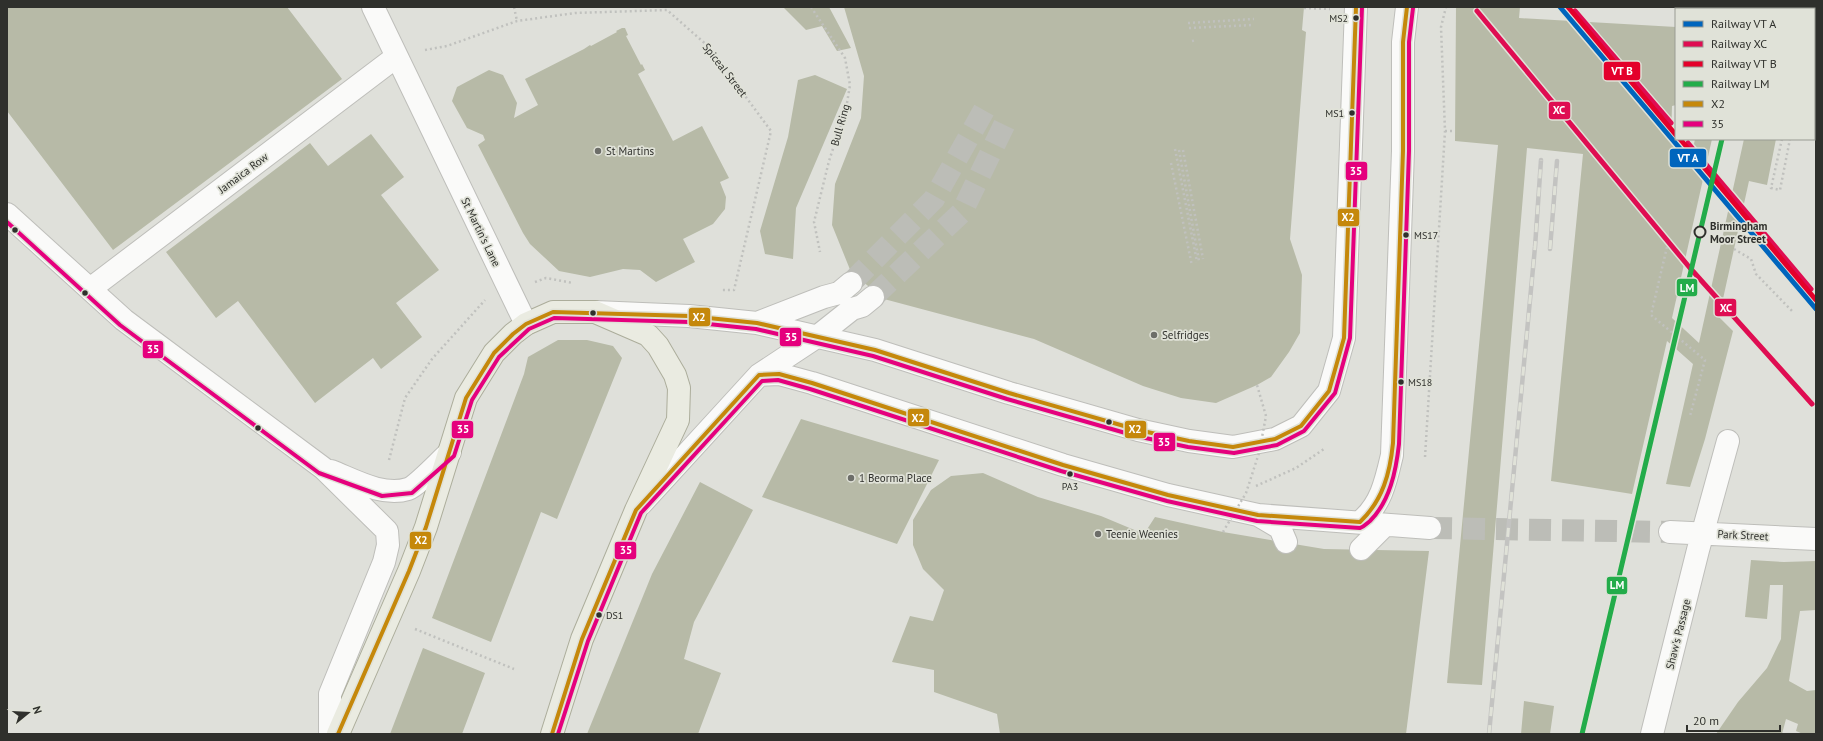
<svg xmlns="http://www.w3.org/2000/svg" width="1823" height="741" viewBox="0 0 1823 741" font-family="'PT Sans',sans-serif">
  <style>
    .building { fill: #b7baa7 }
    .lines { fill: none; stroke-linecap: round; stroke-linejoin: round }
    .minor-tunnel { stroke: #bcbdb7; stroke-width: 22; stroke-dasharray: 22 11; stroke-linecap: butt }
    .minor-casing { stroke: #bebeba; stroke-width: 24 }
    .major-casing { stroke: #acad9b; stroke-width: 24 }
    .path { stroke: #c0c1be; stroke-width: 2.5; stroke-dasharray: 2 3; stroke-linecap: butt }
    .minor { stroke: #fafaf9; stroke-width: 22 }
    .major { stroke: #eaebe1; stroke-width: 22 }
    .rail-casing { stroke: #c3c3c1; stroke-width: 4.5 }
    .rail { stroke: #e0e2d8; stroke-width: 3; stroke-dasharray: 9; stroke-linecap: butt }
    .path-bridge { stroke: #c0c1be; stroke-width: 2.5; stroke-dasharray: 2 3; stroke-linecap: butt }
    .bus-1-casing { stroke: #e0e2d8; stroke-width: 7 }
    .bus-2-casing { stroke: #e0e2d8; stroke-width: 7 }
    .bus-1 { stroke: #c5880b; stroke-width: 4 }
    .bus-2 { stroke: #e5007d; stroke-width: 4 }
    .rail-1-casing { stroke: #e0e2d8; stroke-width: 8 }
    .rail-2-casing { stroke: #e0e2d8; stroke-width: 8 }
    .rail-3-casing { stroke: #e0e2d8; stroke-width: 8 }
    .rail-4-casing { stroke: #e0e2d8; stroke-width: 8 }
    .rail-1 { stroke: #0065bd; stroke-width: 5 }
    .rail-2 { stroke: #df0d52; stroke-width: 5 }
    .rail-3 { stroke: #e4002b; stroke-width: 5 }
    .rail-4 { stroke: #23ac4a; stroke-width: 5 }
    .bus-dot { fill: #2f302c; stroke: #e0e2d8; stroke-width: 1.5 }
    .poi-dot { fill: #6d6e69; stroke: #e0e2d8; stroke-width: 1.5 }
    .stop-dot { fill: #e0e2d8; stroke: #2f302c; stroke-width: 2 }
    .labels { text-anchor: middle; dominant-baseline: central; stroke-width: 3.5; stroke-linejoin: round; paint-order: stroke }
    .bus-label { font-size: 10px; fill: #2f302c; stroke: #e0e2d8; text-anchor: start }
    .street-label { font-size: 11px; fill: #2f302c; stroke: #e0e2d8 }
    .poi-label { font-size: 11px; fill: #2f302c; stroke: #e0e2d8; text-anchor: start }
    .stop-label { font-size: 11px; font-weight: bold; fill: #2f302c; stroke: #e0e2d8; text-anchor: start }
    .line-badge { stroke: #e0e2d8; stroke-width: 1.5 }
    .badge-label { font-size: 11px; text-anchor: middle; font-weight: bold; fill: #fff }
  </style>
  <rect width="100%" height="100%" fill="#dfe0da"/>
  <path class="building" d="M7 7H287L342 79 113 250 7 111Z
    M783 7H829L851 48 837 51 822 26 806 30Z
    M844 7H1304L1302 30 1306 32 1290 239 1302 275 1300 333 1289 352 1271 377 1257 385 1216 403 1181 398 1143 386 1034 339 884 299 851 272 832 225 835 184 861 118 864 76Z
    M1456 7H1520L1519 18 1676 27V105L1672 106 1671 136 1676 139 1694 144 1695 139H1712L1672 318 1699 343 1744 139H1776L1767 185 1749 181 1719 317 1733 331 1705 439 1690 487 1666 484 1693 364 1667 341 1632 494 1551 481 1583 154 1527 148 1482 685 1447 683 1498 145 1455 141Z
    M1814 25H1816V46H1814Z
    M622 28H625L628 35 626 36 641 65 642 64 645 70 638 74 673 141 702 126 729 178 720 182 726 197 725 209 713 224 683 239 695 262 656 282 640 270 623 269 590 277 559 271 530 244 523 233 478 145 485 140 483 135 467 128 452 101 457 87 489 70 503 75 517 103 514 118 538 105 525 79 584 49 590 45 591 46 617 32 616 31Z
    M815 75 847 89 796 208 793 259 765 254 760 231 788 137 798 80Z
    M371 134 404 177 381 195 439 270 396 303 422 337 381 369 373 358 315 403 238 301 216 318 166 252 310 143 328 166Z
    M558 340H587L613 346 622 358 557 519 541 512 491 642 432 618 524 374 528 357Z
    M801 419 939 460 897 544 762 497Z
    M983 473 1038 497 1101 516 1144 534 1155 517 1223 532 1324 549 1429 551 1406 734H1000L997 714 934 692V670L892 662 910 616 933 621 944 590 923 569 913 545V520L931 490 951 476Z
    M700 482 753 510 694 622 684 659 721 673 698 734H587L652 574Z
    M1751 560 1784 562 1816 561V610L1800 611 1789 681 1807 691 1816 690V734H1803L1796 731 1798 724 1786 719 1782 734H1716L1738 702 1767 668 1781 639 1783 585H1770L1767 619 1745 617Z
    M423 648 485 673 462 734H390Z
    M1524 701 1554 706 1550 734H1521Z"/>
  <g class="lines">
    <path class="minor-tunnel" d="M851 283 934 199 988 103
      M873 297 962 212 1008 117
      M1430 528 1670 532"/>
    <defs>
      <path id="minor" d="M373 7 526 324
        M7 214 124 320 323 468 387 531 388 545 384 562 330 694V734
        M90 289 396 57
        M595 312 689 316 757 323 875 350 1009 393 1138 430 1189 441 1233 447 1275 439 1301 426 1329 391 1344 338 1356 7
        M757 323 824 297 839 293 851 283
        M759 375 779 374 812 383 1063 465 1168 495 1258 515 1430 528
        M331 471C354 480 383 497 408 489 417 486 441 460 450 452
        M641 504 759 375 818 336 852 309 862 306 873 297
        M1258 515 1280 528 1286 542
        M1360 522C1381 505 1386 481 1392 455L1403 151V42L1407 7
        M1670 532 1816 539
        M1361 549 1385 525
        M1652 734 1698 550 1728 441"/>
      <path id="major" d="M338 734 409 571 426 527 466 398 494 353 513 334 526 324 553 312H595L648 335 658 346 675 375 679 388 678 420 636 510 582 639 552 734"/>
    </defs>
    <use href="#minor" class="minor-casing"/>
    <use href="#major" class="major-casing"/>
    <path class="path" d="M514 7 517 21
      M811 7 845 58 850 85 846 109 829 161 814 222 820 252
      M1304 8 1330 9
      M1188 23 1254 19
      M1189 28 1253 25
      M1814 35 1816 23
      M1192 41 1197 40
      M425 50 447 46 517 21 575 13 667 10 709 47 771 131 734 290H722
      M1445 131H1454
      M1782 139 1771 188 1780 190 1790 139
      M1175 149 1197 262
      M1179 150 1199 261
      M1183 150 1203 259
      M1171 163 1192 266
      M1667 247 1651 315 1705 360 1690 416
      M1734 249 1751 259 1756 274 1794 313
      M535 282 546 278 573 283
      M1425 457 1445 131 1441 27 1446 7
      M389 460 405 398 432 359 485 300
      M1256 486 1296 468 1324 449
      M415 629 514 669"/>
    <use href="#minor" class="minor"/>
    <use href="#major" class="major"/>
    <defs>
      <path id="rail" d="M1550 249 1557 161
        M1489 734 1535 247 1541 160"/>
    </defs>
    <use href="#rail" class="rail-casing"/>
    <use href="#rail" class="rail"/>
    <path class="path-bridge" d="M1223 532 1246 493 1259 453 1266 416 1257 385"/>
    <defs>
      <path id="bus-1" d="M338 734 409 571 426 527 466 398 494 353 513 334 526 324 553 312 689 316 757 323 875 350 1009 393 1138 430 1189 441 1233 447 1275 439 1301 426 1329 391 1344 338 1356 7
        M552 734 582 639 636 510 759 375 779 374 812 383 1063 465 1168 495 1258 515 1360 522C1383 500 1390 473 1393 443L1403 151V42L1407 7"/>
      <path id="bus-2" d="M7 222 120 325 319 473 382 496 412 493 454 456 472 400 499 357 529 329 554 318 689 322 756 329 873 356 1007 399 1136 436 1188 447 1234 453 1277 445 1304 431 1335 393 1350 338 1362 7
        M558 734 588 641 641 513 762 381 778 380 810 389 1061 471 1167 501 1257 521 1360 528C1364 527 1366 524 1370 521 1390 501 1396 471 1399 444L1409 151V42L1413 8"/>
    </defs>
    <use href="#bus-1" class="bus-1-casing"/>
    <use href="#bus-2" class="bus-2-casing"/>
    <use href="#bus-1" class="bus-1"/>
    <use href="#bus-2" class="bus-2"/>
    <defs>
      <path id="rail-1" d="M1560 7 1816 309"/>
      <path id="rail-2" d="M1477 11 1690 268 1812 404
        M1575 11 1671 123
        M1688 143 1811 289"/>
      <path id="rail-3" d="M1568 7 1676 135
        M1680 139 1816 300"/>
      <path id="rail-4" d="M1582 734 1722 139"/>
    </defs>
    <use href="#rail-1" class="rail-1-casing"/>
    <use href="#rail-2" class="rail-2-casing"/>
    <use href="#rail-3" class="rail-3-casing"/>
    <use href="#rail-4" class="rail-4-casing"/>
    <use href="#rail-1" class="rail-1"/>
    <use href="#rail-2" class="rail-2"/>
    <use href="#rail-3" class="rail-3"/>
    <use href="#rail-4" class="rail-4"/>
  </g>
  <g class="bus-dot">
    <circle cx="1356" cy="18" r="3.5"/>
    <circle cx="1352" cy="113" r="3.5"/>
    <circle cx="15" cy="230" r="3.5"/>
    <circle cx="1406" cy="235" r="3.5"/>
    <circle cx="85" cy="293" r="3.5"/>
    <circle cx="593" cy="313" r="3.5"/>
    <circle cx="1401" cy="382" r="3.5"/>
    <circle cx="1109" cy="422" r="3.5"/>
    <circle cx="258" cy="428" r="3.5"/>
    <circle cx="1070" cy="474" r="3.5"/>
    <circle cx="599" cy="615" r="3.5"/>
  </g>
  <g class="poi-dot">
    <circle cx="598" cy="151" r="4"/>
    <circle cx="1154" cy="335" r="4"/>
    <circle cx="851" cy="478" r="4"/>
    <circle cx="1098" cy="534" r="4"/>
  </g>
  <circle class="stop-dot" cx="1700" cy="232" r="5.5"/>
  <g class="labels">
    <g class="bus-label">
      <text x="1348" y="18" text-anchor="end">MS2</text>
      <text x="1344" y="113" text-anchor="end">MS1</text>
      <text x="1414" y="235">MS17</text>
      <text x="1408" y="382">MS18</text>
      <text x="1070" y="486" text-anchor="middle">PA3</text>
      <text x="606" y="615">DS1</text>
    </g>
    <g class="street-label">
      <text transform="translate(725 70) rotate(52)">Spiceal Street</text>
      <text transform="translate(840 125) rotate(-74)">Bull Ring</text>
      <text transform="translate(243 173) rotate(-37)">Jamaica Row</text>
      <text transform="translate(481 232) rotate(64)">St Martin's Lane</text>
      <text transform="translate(1743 535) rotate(3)">Park Street</text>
      <text transform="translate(1678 634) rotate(-76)">Shaw's Passage</text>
    </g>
    <g class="poi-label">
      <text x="606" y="151">St Martins</text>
      <text x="1162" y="335">Selfridges</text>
      <text x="859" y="478">1 Beorma Place</text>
      <text x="1106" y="534">Teenie Weenies</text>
    </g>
    <g class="stop-label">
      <text x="1710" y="226">Birmingham<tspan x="1710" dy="13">Moor Street</tspan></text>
    </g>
  </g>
  <g class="line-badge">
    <rect x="1603" y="61" width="38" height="20" rx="4" fill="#e4002b"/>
    <rect x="1548" y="101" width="23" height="19" rx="4" fill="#df0d52"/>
    <rect x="1669" y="148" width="38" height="20" rx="4" fill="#0065bd"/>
    <rect x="1345" y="161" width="23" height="20" rx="4" fill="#e5007d"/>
    <rect x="1337" y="208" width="23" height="19" rx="4" fill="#c5880b"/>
    <rect x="1676" y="278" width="22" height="19" rx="4" fill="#23ac4a"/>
    <rect x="1714" y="298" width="23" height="19" rx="4" fill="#df0d52"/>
    <rect x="688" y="307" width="23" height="20" rx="4" fill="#c5880b"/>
    <rect x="779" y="327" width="23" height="20" rx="4" fill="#e5007d"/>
    <rect x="142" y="340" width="22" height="19" rx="4" fill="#e5007d"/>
    <rect x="907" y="408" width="23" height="19" rx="4" fill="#c5880b"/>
    <rect x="1124" y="420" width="23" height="19" rx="4" fill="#c5880b"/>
    <rect x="451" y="420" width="23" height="19" rx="4" fill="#e5007d"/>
    <rect x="1153" y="432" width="23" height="20" rx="4" fill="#e5007d"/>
    <rect x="409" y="531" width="23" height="19" rx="4" fill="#c5880b"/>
    <rect x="614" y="541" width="23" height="19" rx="4" fill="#e5007d"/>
    <rect x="1606" y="576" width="22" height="19" rx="4" fill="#23ac4a"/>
  </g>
  <g class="badge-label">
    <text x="1622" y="75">VT B</text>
    <text x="1559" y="114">XC</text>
    <text x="1688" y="162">VT A</text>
    <text x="1356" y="175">35</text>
    <text x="1348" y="221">X2</text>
    <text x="1687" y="292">LM</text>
    <text x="1726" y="312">XC</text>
    <text x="699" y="321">X2</text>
    <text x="791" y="341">35</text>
    <text x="153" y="353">35</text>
    <text x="918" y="422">X2</text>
    <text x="1135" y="433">X2</text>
    <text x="463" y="433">35</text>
    <text x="1164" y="446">35</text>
    <text x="421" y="544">X2</text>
    <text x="626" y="554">35</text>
    <text x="1617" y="589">LM</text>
  </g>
  <rect width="1823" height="741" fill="none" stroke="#2f302c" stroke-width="16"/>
  <rect x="1675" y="8" width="140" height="132" fill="#e0e2d8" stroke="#999b93"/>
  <rect x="1683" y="21" width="20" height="6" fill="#0065bd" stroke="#999b93"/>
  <text x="1711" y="28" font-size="12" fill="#2f302c">Railway VT A</text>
  <rect x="1683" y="41" width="20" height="6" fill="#df0d52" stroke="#999b93"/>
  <text x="1711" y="48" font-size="12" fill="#2f302c">Railway XC</text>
  <rect x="1683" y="61" width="20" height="6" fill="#e4002b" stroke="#999b93"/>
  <text x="1711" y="68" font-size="12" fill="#2f302c">Railway VT B</text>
  <rect x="1683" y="81" width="20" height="6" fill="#23ac4a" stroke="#999b93"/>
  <text x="1711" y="88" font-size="12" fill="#2f302c">Railway LM</text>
  <rect x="1683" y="101" width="20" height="6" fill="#c5880b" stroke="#999b93"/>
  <text x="1711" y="108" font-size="12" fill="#2f302c">X2</text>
  <rect x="1683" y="121" width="20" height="6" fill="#e5007d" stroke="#999b93"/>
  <text x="1711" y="128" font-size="12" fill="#2f302c">35</text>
  <g transform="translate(28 713) rotate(72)" stroke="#e0e2d8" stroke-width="3" paint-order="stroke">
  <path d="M0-3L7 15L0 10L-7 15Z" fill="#2f302c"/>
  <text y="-6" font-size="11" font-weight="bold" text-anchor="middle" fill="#2f302c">N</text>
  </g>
  <path d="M1687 725v6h93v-6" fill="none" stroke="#2f302c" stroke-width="2"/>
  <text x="1693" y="725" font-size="12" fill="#2f302c" stroke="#e0e2d8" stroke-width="3" paint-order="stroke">20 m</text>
</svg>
